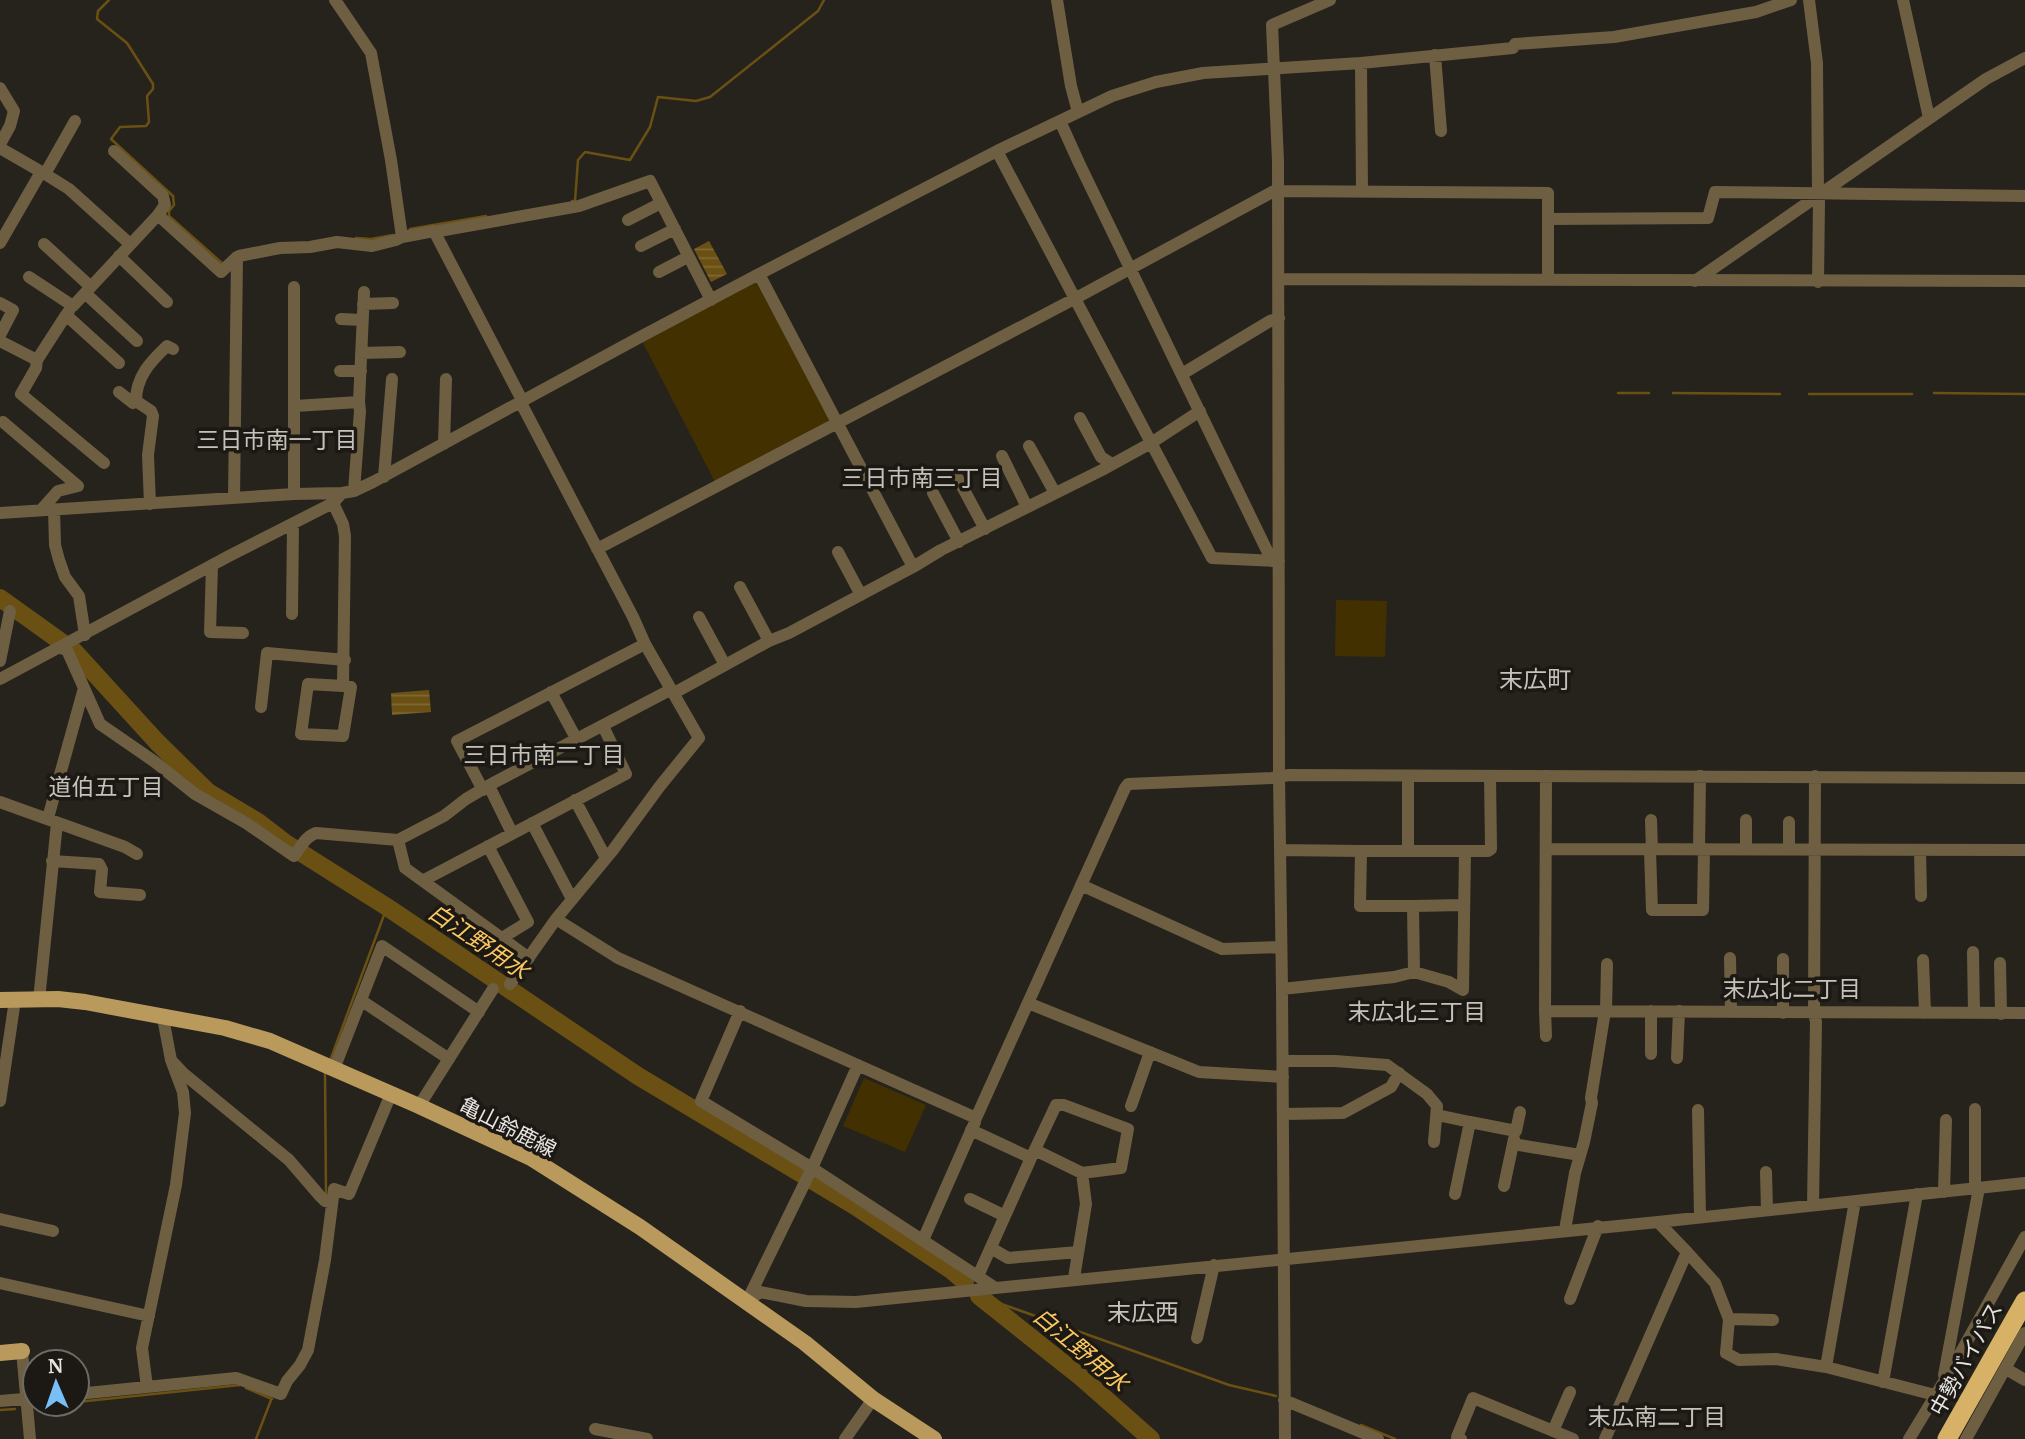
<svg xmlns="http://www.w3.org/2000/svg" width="2025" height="1439" viewBox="0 0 2025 1439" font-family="Merriweather,'Noto Sans JP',serif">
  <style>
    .pitch { fill: #433001 }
    .water { fill: url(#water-rules) }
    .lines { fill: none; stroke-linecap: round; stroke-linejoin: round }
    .stream { stroke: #6b5013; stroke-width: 2.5 }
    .river { stroke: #6b5013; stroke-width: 18 }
    .minor { stroke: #6e5f42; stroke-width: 12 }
    .major { stroke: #b99a5c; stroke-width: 16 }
    .highway { stroke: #d7b266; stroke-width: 19 }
    .labels { text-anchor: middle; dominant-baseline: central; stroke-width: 7; stroke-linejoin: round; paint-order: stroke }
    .street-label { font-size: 21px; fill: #e7e5e2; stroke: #1c1914 }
    .neighbourhood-label { font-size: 23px; fill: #c6c2bb; stroke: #1c1914 }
    .water-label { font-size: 23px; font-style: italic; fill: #fac85f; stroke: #1c1914 }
    .quarter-label { font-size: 24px; fill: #c6c2bb; stroke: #1c1914 }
  </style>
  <defs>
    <pattern id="water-rules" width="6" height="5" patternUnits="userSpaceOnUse" patternTransform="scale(1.75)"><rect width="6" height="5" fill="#6b5013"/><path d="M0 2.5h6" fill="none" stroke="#806935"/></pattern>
  </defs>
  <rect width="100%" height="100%" fill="#26231d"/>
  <path class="pitch" d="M758 280 833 422 715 482 642 341Z
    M1336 600 1387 601 1385 657 1335 656Z
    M864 1078 926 1105 905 1152 843 1126Z"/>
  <path class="water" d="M709 241 727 274 711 282 694 249Z
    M429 690 431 712 392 715 391 693Z"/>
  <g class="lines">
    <path class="stream" d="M109 0 98 11 97 19 127 43 153 84V89L147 96 149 122 146 126 120 127 111 139 173 196 174 205 169 211V216L223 264
      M572 201H575L578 160 585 152 630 160 650 127 658 97 696 101 710 97 818 11 824 0
      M410 229 486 216
      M356 238 371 239 393 235
      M1618 393H1649
      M1673 393 1780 394
      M1934 393 2025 394
      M1809 394H1912
      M331 1058 387 907
      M325 1073 326 1194
      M979 1296 1229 1385 1276 1396
      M246 1388 272 1399
      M77 1402 240 1385
      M32 1406 55 1404
      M0 1410 15 1409
      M1361 1425 1395 1439
      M256 1439 271 1400"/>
    <path class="river" d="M0 598 74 651 157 742 208 792 258 822 284 842 387 907 638 1076 855 1206 951 1270 965 1282
      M979 1296 1082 1378 1151 1439"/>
    <path class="minor" d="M335 0 371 53 391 160 402 237
      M1057 0 1071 86 1078 112
      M1809 0 1817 63 1818 195 1819 201 1818 282
      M1903 0 1929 118
      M1435 55 1441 131
      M1361 63 1362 191
      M0 88 14 111 10 126 0 144
      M75 121 45 174 69 189 130 244
      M1060 121 1079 163 1272 561
      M0 148 45 174
      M114 151 163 196 165 205 158 215 221 272 237 257
      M997 151 1212 558 1279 561
      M1549 219 1708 218 1715 192 2025 196
      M628 220 661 203
      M435 233 439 231 579 206 650 181 711 300
      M0 243 41 172
      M44 244 91 287
      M641 246 675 229
      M119 256 167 302
      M659 272 688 257
      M759 274 913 567
      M29 277 73 306 158 215
      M1278 279 2025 281
      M1695 281 1986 79 2025 58
      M294 287V494
      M85 293 137 341
      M0 303 13 310 0 335
      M363 304 393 303
      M69 311 66 315 119 363
      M66 315 37 360 36 368 21 394 104 463
      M341 319 362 320
      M0 341 37 360
      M361 353 400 352
      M340 371H361
      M1182 374 1270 321 1279 318
      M119 392 133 403 136 401
      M295 406 359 402
      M1080 418 1101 457 1112 464
      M3 422 78 486 58 491 41 510
      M444 444 446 379
      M1029 446 1055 493
      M1002 456 1027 507
      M956 475 985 529
      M384 477 392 379
      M354 491 360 411 359 402 364 292
      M933 493 959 542
      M234 498 237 257 239 256 280 248 310 247 337 242 372 246 396 240 402 237 434 231 523 402
      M333 503 343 524 345 536 343 686 308 684 301 734 343 736 351 687 343 686
      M150 504 148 455 153 416 151 411 136 401C136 377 150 362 167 346L173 349
      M54 509 55 545 59 560 65 577 79 596 85 635
      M0 513 294 494 342 493 354 491 373 482 642 336 759 274 997 151 1112 96 1156 82 1203 73 1361 63 1513 48 1515 44 1614 37 1756 12 1791 0
      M597 549 1076 298 1274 191 1548 193V280
      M838 552 861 595
      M212 565 210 632 243 633
      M740 587 769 641
      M292 614 293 525
      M699 617 725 665
      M0 661 10 611
      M0 679 229 556 333 503 342 493
      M84 688 100 724 155 762 195 794 246 823 294 856C301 847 305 837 316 833L398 840
      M551 692 577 740
      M674 693 769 641 789 633 913 567 941 550 1102 470 1151 443 1200 411
      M261 707 267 653 345 660
      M1408 776V851
      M1546 776 1545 1011 2025 1013
      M489 786 512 833
      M483 790 457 741 645 644
      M575 800 606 858
      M0 802 125 847 137 854
      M48 818 84 688 67 650 60 648
      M1651 820 1652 850
      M1789 822V849
      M532 823 572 899
      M488 846 528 922 502 938
      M1546 849 2025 850
      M1746 849V820
      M1280 850 1361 851
      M1699 850 1700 776
      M1920 850 1921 896
      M1465 851H1488L1491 849 1490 776
      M1650 851 1652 910H1703L1704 849
      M52 861 99 864 102 870 100 892 140 895
      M424 880 626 774 603 726
      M1081 885 1222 949 1281 947
      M1413 906 1464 905
      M556 919 618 958 976 1118 1125 788 1128 784 1272 778 1289 775 2025 778
      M1973 952 1974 1013
      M529 958 405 868 398 840 444 816 466 799 495 782 670 690
      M1730 958 1731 1012
      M1923 960 1925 1013
      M2000 963 2001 1014
      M510 984 556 919 613 850 660 786 699 738 645 644 633 617 521 403
      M1282 989 1394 977 1414 972 1449 982 1463 990 1465 851H1361L1360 906H1413L1414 972
      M39 1000 57 823
      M362 1001 449 1059
      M1028 1003 1199 1072 1283 1077
      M740 1011 701 1101 812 1168 994 1287
      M1545 1011 1546 1036
      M1606 1011 1607 964
      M1783 1013V959
      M163 1018 171 1060 184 1074 289 1160 320 1196 325 1201 331 1202
      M1651 1054V1011
      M1677 1058 1679 1011
      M1283 1061H1335L1387 1065 1427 1094 1437 1106 1434 1142
      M334 1069 382 946 479 1012
      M0 1101 15 1000
      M419 1106 493 989
      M1131 1106 1150 1052
      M1975 1109V1188
      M1698 1110 1700 1217
      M1283 1114 1343 1113 1391 1087 1399 1073
      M1437 1115 1470 1122 1455 1194
      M1470 1122 1516 1131 1520 1112
      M971 1130 1031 1158 1056 1105H1064L1128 1129 1121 1168 1082 1173 1035 1150
      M1513 1144 1580 1155
      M1766 1172 1767 1210
      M1504 1186 1514 1139
      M1944 1192 1946 1120
      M970 1199 1005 1216
      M1813 1205 1816 1022 1814 1013 1815 776
      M0 1219 53 1231
      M1565 1230 1575 1173 1584 1142 1592 1103 1591 1098 1605 1011
      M923 1240 975 1122
      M991 1248 1008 1258 1078 1252
      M1687 1252 1715 1283 1729 1319 1773 1320
      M978 1276 1031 1158
      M1074 1278 1086 1204 1082 1173
      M0 1283 149 1316
      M748 1299 812 1168 858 1065
      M1570 1299 1598 1226
      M746 1302 760 1292 806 1301 856 1302 1658 1222 2025 1183
      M1729 1319 1726 1353 1739 1360 1776 1359 1826 1367 1855 1201
      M1197 1338 1214 1265
      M22 1351 30 1439
      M1826 1367 1935 1395
      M2006 1369 2025 1380
      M1944 1375 1979 1188
      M1883 1382 1917 1194
      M147 1387 142 1348 176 1185 185 1113 183 1092 171 1060
      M77 1394 236 1378 281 1394 287 1381 300 1365 308 1350 325 1260 334 1189 349 1194 391 1094
      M1284 1400 1378 1439
      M0 1401 35 1398
      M595 1429 647 1439
      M1553 1431 1570 1392
      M845 1439 873 1399
      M1285 1439 1282 989 1279 776 1278 161 1272 25 1330 0
      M1461 1439 1457 1437 1473 1398 1573 1439
      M1605 1439 1687 1252 1658 1222
      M1909 1439 1955 1363 2025 1237
      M1966 1439 2025 1333"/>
    <path class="major" d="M0 1000 58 999 85 1002 225 1028 270 1041 419 1106 531 1158 640 1227 805 1343 873 1399 934 1439
      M0 1353 22 1351"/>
    <path class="highway" d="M1947 1439 2025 1301"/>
  </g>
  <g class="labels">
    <g class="street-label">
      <text transform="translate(508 1127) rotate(27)">亀山鈴鹿線</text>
      <text transform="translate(1966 1359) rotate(-61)">中勢バイパス</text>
    </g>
    <g class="neighbourhood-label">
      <text x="277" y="439">三日市南一丁目</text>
      <text x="922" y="477">三日市南三丁目</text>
      <text x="544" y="754">三日市南二丁目</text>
      <text x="106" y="786">道伯五丁目</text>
      <text x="1792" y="988">末広北二丁目</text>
      <text x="1417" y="1011">末広北三丁目</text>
      <text x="1657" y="1416">末広南二丁目</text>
    </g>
    <g class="water-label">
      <text transform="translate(479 941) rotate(34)">白江野用水</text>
      <text transform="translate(1081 1349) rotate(40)">白江野用水</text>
    </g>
    <g class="quarter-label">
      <text x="1535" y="679">末広町</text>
      <text x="1143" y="1312">末広西</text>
    </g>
  </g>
  <g transform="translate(56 1383) rotate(358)"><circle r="33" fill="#1c1914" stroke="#6d6b66" stroke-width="2"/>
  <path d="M0-5L12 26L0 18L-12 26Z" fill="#78bff7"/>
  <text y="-10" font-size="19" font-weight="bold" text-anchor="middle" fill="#e7e5e2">N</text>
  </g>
</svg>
